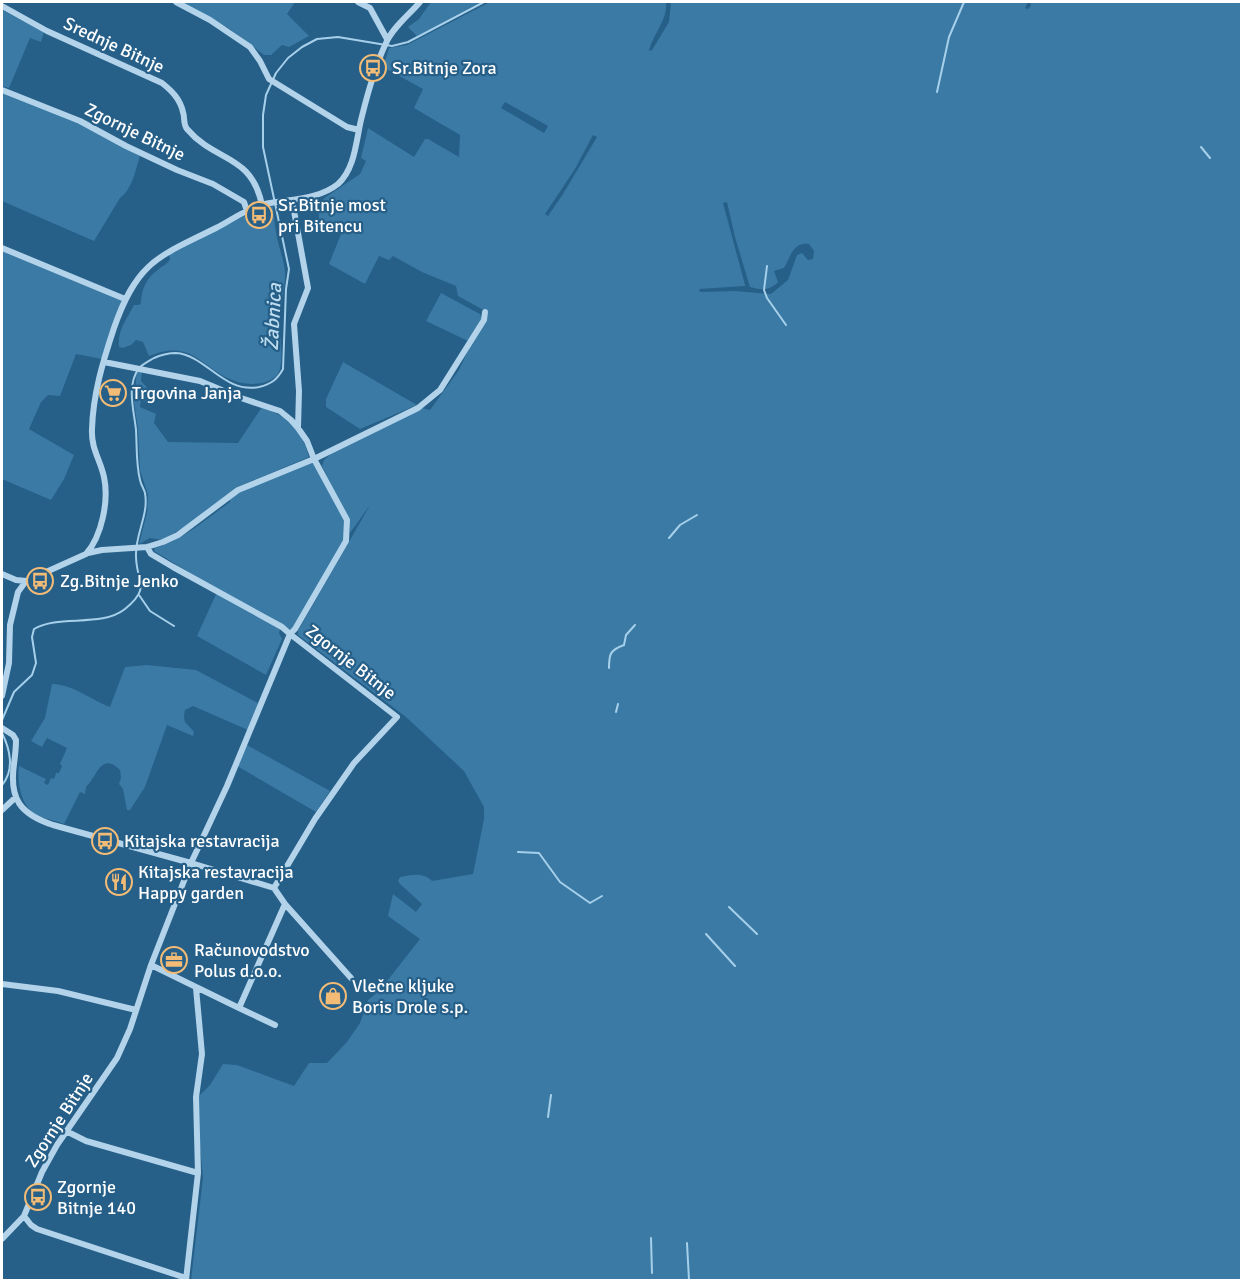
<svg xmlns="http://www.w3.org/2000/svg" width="1243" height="1282" viewBox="0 0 1243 1282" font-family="Signika,sans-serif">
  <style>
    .green { fill: #3a7aa5; fill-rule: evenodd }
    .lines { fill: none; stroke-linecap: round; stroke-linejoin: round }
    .stream { stroke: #a6d0ea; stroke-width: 2 }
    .street { stroke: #b2d3e9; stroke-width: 6 }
    .labels { text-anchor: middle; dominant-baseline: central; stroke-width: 4.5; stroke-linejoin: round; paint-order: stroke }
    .street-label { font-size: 18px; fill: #fff; stroke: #265f88 }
    .poi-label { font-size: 18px; fill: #fff; stroke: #265f88; text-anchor: start }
    .water-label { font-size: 20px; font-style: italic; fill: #bddcf0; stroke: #265f88 }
  </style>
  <rect width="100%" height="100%" fill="#265f88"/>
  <path class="green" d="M182 2H295L287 14 309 36 289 47 282 45 271 55H264L230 29Z
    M431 2H481L417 36 408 27 419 19Z
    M490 2H666C668 20 653 34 649 51L652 50 669 22 671 2H1028L1025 8 1028 9 1031 6 1030 2H1241V1280H191L203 1178 199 1137 198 1097 210 1085 223 1064 237 1065 294 1086 309 1063H327L347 1042 360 1023 368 1000 380 990 420 939 388 916 393 894 416 912 422 904 400 884 398 881 400 877C411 875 423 872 432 881L473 874 484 819V807L464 771 406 717 298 635V631L370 505 350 533 349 521 322 466 324 460 333 452 422 408 430 410 459 370 470 346 486 322 487 312 458 296 456 286 422 272 393 256 389 260 379 256 365 284 329 264 341 234 319 219 318 204 326 197 360 174 366 161 361 158 368 128 414 157 425 139H428L459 157 460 135 414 108 423 89 383 67 389 48 407 45ZM505 102 548 126 544 133 501 108ZM593 135 597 137 563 194 548 216 545 214 575 169ZM727 202 735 237 750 287C761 290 770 291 778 282L774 271 784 268C791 256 793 242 809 244L814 251 813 259 808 260 802 253 797 255 788 280 771 294 735 291 700 292 699 289 745 286V285L723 203Z
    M2 10 44 32 41 42 30 38 9 88 2 86Z
    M2 92 80 123 140 156C135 171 133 188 120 198L94 241 2 201Z
    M273 206C274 218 275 230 278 242 281 254 286 266 285 278 284 293 280 308 280 324 280 336 283 358 280 369 275 386 248 386 235 381 199 368 194 338 149 356L143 342 136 340 131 345 123 348 119 347C117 330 127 319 134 305H139L141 303C141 289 147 277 159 269 163 265 167 265 170 259L169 255 252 212Z
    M2 251 121 300 122 303 102 359 76 354 60 396 48 395 41 402 29 429 74 455 64 479 51 500 2 479Z
    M441 293 480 314 482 319 468 341 426 321Z
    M343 362 417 405 360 429 326 407V399Z
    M137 370 142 371 141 381 155 396 152 403 141 401 140 407 156 414 154 423 168 442 238 443 262 407C288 417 302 430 309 457L237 487 186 526 162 540 150 538 139 544 147 513 148 495 140 470 138 429 134 402Z
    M313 462 344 520V541L291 630 220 591 154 551 155 548C183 540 206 519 230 502V499L243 490Z
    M217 592 280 629 279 633 282 639 266 675 197 636Z
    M147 665 196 670 258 703 248 730 193 706 185 710C182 725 187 722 194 732L193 736 167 725 145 787 130 810H127L123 789 119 784 121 778 120 770C101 751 97 777 86 787L85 794 80 792 64 824C54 820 39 818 32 812 20 802 17 779 19 766L46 779 44 783 48 785 51 778 54 779 56 773H59L62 766 60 764 67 748 47 738 42 747 31 741 45 718 52 684C75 685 89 699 110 707L125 667Z
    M247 745 330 791 316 812 237 766Z"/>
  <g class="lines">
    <path class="stream" d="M937 92 949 37 964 2
      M1201 147 1210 158
      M767 266 764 290 767 298 786 325
      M669 538 680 525 697 515
      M139 595 150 611 174 626
      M609 668C609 654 610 650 624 645L626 635 635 625
      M616 712 618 704
      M2 720 14 692 32 675 36 663 32 637 34 629C59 614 101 628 125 609 152 587 136 582 136 556 135 534 149 515 145 493 144 489 141 485 140 480 136 464 137 447 136 430 134 410 126 386 139 368 143 364 149 361 154 358 161 355 169 353 176 353 206 355 224 394 259 387 271 384 277 380 283 369L286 289 289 269 263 147V115L266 95 276 73 288 58 302 47 317 39 338 37 392 46 408 42 484 2
      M2 733C10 749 15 770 2 785
      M518 852 539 853 560 882 590 903 602 896
      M729 907 757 934
      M706 934 735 966
      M548 1117 551 1095
      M651 1238 652 1273
      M687 1243 689 1280"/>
    <path class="street" d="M176 2 210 20 250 47 260 61 269 79 347 127 359 130
      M358 2 370 8 387 39
      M2 6 47 31 162 83C172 91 180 99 183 112 185 118 183 124 187 129 216 163 251 153 262 205
      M2 90 80 121 126 146 177 170 213 184 244 202 247 211
      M2 248 125 299
      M104 362 200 381 241 398 280 411 291 420 298 428
      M147 547 151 554 173 567 282 627 290 634 397 717 354 763 315 819 274 888 191 863 227 786 290 634 295 629 346 541 347 520 314 459 307 441 298 428 299 391 294 324 308 288 292 200
      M88 553 102 550 147 547 163 542 178 535 238 490 314 459 418 408 440 390 484 320 485 312
      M2 574 16 580 26 581
      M2 696 9 663 10 625 18 592 26 581 86 554C102 536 109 500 104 477 100 459 91 449 92 429 93 394 103 361 114 328 137 262 157 257 216 228 232 220 247 208 265 204 289 199 318 200 338 184 356 168 356 138 362 116 368 92 375 66 386 43 393 27 409 15 420 2
      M2 728 13 735 16 740C16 749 15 756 14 764 9 799 20 814 53 825L191 863 151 965 130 1029 117 1058 57 1145 42 1172 24 1216 31 1225 37 1229 186 1278
      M2 810 16 797
      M274 888 285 904 351 978
      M151 965 239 1008 285 904
      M2 984 58 991 136 1010
      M239 1008 275 1025
      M66 1131 86 1141 198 1173
      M2 1239 24 1216
      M186 1280 198 1173 196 1097 202 1054 196 988"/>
  </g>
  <defs>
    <symbol id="bus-ring" viewBox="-11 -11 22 22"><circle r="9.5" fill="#265f88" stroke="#f3bc76" stroke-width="1.5"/><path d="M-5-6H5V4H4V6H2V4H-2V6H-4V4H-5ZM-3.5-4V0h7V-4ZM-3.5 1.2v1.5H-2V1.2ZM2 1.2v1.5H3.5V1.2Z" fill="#f3bc76"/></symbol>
    <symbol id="supermarket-ring" viewBox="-11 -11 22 22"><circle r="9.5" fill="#265f88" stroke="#f3bc76" stroke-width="1.5"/><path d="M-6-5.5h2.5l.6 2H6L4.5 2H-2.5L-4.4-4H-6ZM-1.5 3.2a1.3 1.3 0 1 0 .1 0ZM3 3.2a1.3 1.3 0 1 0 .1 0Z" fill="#f3bc76"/></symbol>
    <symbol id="restaurant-ring" viewBox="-11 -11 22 22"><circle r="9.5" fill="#265f88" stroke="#f3bc76" stroke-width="1.5"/><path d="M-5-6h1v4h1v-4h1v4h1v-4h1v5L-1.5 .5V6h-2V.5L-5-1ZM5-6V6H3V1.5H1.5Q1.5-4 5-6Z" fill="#f3bc76"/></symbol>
    <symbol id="office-ring" viewBox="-11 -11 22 22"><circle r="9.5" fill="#265f88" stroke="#f3bc76" stroke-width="1.5"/><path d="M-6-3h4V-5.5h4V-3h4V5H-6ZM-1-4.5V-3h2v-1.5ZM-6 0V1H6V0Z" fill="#f3bc76"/></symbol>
    <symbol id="shop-ring" viewBox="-11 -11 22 22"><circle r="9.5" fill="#265f88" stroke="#f3bc76" stroke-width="1.5"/><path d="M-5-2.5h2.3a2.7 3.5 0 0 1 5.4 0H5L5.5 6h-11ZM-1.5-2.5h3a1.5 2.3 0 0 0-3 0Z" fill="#f3bc76"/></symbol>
  </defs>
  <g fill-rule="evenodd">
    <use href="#bus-ring" x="358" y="53" width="30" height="30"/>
    <use href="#bus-ring" x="244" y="200" width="30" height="30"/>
    <use href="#supermarket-ring" x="98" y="378" width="30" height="30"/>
    <use href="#bus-ring" x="25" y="566" width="30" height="30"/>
    <use href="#bus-ring" x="90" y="826" width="30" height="30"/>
    <use href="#restaurant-ring" x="104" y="867" width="30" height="30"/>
    <use href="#office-ring" x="159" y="945" width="30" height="30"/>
    <use href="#shop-ring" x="318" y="981" width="30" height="30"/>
    <use href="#bus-ring" x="23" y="1182" width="30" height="30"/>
  </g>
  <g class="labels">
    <g class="street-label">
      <text transform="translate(114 45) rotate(25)">Srednje Bitnje</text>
      <text transform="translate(135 132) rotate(26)">Zgornje Bitnje</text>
      <text transform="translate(351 662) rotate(38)">Zgornje Bitnje</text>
      <text transform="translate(59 1120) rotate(-57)">Zgornje Bitnje</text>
    </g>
    <g class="poi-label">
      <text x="392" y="68">Sr.Bitnje Zora</text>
      <text x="278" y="205">Sr.Bitnje most<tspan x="278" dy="21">pri Bitencu</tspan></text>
      <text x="132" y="393">Trgovina Janja</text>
      <text x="60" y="581">Zg.Bitnje Jenko</text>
      <text x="124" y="841">Kitajska restavracija</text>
      <text x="138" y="872">Kitajska restavracija<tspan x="138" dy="21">Happy garden</tspan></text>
      <text x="194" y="950">Računovodstvo<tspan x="194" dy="21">Polus d.o.o.</tspan></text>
      <text x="352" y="986">Vlečne kljuke<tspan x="352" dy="21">Boris Drole s.p.</tspan></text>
      <text x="57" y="1187">Zgornje<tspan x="57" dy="21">Bitnje 140</tspan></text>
    </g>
    <g class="water-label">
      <text transform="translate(273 317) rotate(-87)">Žabnica</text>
    </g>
  </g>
  <rect width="1243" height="1282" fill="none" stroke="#ffffff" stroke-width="6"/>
</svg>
